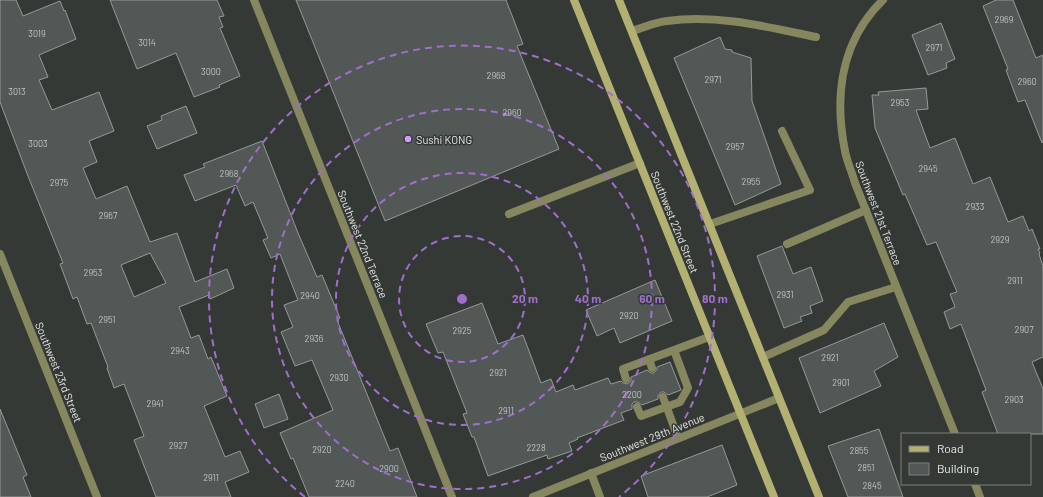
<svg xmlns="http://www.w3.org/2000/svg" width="1043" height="497" viewBox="0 0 1043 497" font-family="Barlow,sans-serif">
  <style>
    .building { fill: #525856; stroke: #939a97; fill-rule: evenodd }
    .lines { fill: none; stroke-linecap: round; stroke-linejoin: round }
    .service { stroke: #86865f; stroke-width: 8 }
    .minor { stroke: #86865f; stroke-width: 8 }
    .secondary { stroke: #b2b172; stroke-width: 8 }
    .ring { fill: none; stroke: #a06ecd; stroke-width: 2; stroke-dasharray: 7 5 }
    .poi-dot { fill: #d09dff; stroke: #353935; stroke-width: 1.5 }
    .labels { text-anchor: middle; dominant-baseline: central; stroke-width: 3; stroke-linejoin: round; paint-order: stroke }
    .number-label { font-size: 9px; fill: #c1c4c2 }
    .poi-label { font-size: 11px; fill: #e6e8e6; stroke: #353935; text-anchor: start }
    .street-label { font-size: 11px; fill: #e6e8e6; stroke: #353935 }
    .centre { fill: #a06ecd; stroke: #353935; stroke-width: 2 }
    .ring-label { font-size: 12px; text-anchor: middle; font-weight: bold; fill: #a06ecd; stroke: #353935; stroke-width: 3; stroke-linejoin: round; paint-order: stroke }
  </style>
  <rect width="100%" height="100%" fill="#353935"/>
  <path class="building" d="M0 0H16L23 16 60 1 64 11 65 10 76 39 39 55 48 77 39 80 52 110 99 92 114 131 89 141 97 162 83 168 96 199 127 186 150 242 177 233 195 282 227 269 234 288 210 299 209 295 179 307 191 338 199 335 208 359 211 357 227 396 204 406 225 457 240 451 249 472 225 482 231 497H156L134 440 144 436 124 384 114 388 107 368 108 367 91 323 87 324 77 297 73 299 60 264 63 263 28 176 0 102ZM150 253 166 283 134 297 121 265Z
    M110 0H217L224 16 219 17 223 27 220 28 240 76 219 85 220 87 194 97 176 53 137 69Z
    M296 0H506L523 44 517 46 559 149 385 221Z
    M996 0H1013L1036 58 1043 55V142L1042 143 1025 100 1018 102 1006 70 1008 69 983 6Z
    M941 23 955 59 946 63 947 68 928 75 912 35Z
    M720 37 725 49 732 50V52L751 58 752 101 781 184 735 205 674 58Z
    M926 88 928 109 916 110 930 148 955 138 973 184 990 177 1008 222 1023 216 1029 231 1032 229 1040 249H1038L1040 253 1039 254 1043 266V357L1032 362 1043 389V434H998L982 392 986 390 961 324 950 329 944 312 955 307 950 294 957 292 936 242 927 245 905 194 903 195 875 128 872 95H879L878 92Z
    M186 106 197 133 157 149 147 126 162 120 161 116Z
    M262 141 298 233 317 277 322 275 340 318 337 320 390 451 398 448 417 497H309L293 458 291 459 280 433 333 410 312 360 295 366 281 332 293 327 284 305 298 300 280 254 271 258 263 240 268 238 253 202 245 206 236 185 195 201 184 175 205 167 203 164Z
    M782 246 793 274 811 267 823 301 810 306 812 313 800 317 802 321 784 328 757 256Z
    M655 280 672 321 620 343 614 328 597 336 586 310Z
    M482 303 498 344 523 335 541 383 551 379 556 392 573 385 575 390 608 378 611 384 621 381 623 383 627 384 631 381V377L647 370 651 373H654L657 369V367L670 362 681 390 668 395 664 392H661L658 396V399L642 405 638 402H634L632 404V409L621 413 624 420 577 438 578 439 569 443 572 451 548 459 547 455 488 476 474 437H472L463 414 467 413 443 352 438 353 426 324Z
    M884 323 898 357 874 371 881 386 820 413 799 358Z
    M279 394 288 419 264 428 255 404Z
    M0 409 27 475 23 477 31 497H0Z
    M879 429 903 497H848L828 446Z
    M722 445 737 485 707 497H648L641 476Z"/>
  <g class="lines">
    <path class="service" d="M632 31C643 28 655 22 667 21 717 14 768 27 816 37
      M509 214 640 163
      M710 224 810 190 782 131
      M787 244 866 210
      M763 357 824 330 848 302 896 287
      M649 359 652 368
      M626 379 623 369 709 337
      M663 397 678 438
      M637 407 641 416 680 402 688 388 674 350
      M591 473 600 497"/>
    <path class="minor" d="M254 0 452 497
      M883 0C841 41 834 96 845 151 847 162 852 172 855 183L955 434
      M0 254 97 497
      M975 484 980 497
      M533 497 779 398"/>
    <path class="secondary" d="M574 0 774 497
      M619 0 819 497"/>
  </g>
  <g class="ring">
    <circle cx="462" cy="299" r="63"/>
    <circle cx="462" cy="299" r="126"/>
    <circle cx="462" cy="299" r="190"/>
    <path d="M305 497A253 253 0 1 1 619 497"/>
  </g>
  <circle class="poi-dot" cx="408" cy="139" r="4"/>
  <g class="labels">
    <g class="number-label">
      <text x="1004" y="19">2969</text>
      <text x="37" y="33">3019</text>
      <text x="147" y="42">3014</text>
      <text x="934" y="47">2971</text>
      <text x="211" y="71">3000</text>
      <text x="496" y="75">2968</text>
      <text x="713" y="79">2971</text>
      <text x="1027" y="81">2960</text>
      <text x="17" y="91">3013</text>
      <text x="900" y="102">2953</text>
      <text x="512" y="112">2960</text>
      <text x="38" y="143">3003</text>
      <text x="735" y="146">2957</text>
      <text x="928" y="168">2945</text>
      <text x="229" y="173">2968</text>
      <text x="751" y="181">2955</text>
      <text x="59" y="182">2975</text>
      <text x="975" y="206">2933</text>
      <text x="108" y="215">2967</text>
      <text x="1000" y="239">2929</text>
      <text x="93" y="272">2953</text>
      <text x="1015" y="280">2911</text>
      <text x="785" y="294">2931</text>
      <text x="310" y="295">2940</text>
      <text x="629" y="315">2920</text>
      <text x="107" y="319">2951</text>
      <text x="1024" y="329">2907</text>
      <text x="462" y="330">2925</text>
      <text x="314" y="338">2936</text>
      <text x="180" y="350">2943</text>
      <text x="830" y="357">2921</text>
      <text x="498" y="372">2921</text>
      <text x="339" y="377">2930</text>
      <text x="841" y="382">2901</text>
      <text x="632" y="394">2200</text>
      <text x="1014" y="399">2903</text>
      <text x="155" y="403">2941</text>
      <text x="506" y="410">2911</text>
      <text x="178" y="445">2927</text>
      <text x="536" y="447">2228</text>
      <text x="322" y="449">2920</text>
      <text x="859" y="450">2855</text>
      <text x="866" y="467">2851</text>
      <text x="389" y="468">2900</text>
      <text x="211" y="477">2911</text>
      <text x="345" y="483">2240</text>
      <text x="872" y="485">2845</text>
    </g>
    <g class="poi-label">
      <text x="416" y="139">Sushi KONG</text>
    </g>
    <g class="street-label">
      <text transform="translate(879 213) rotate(69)">Southwest 21st Terrace</text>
      <text transform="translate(675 222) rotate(68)">Southwest 22nd Street</text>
      <text transform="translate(363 244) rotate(68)">Southwest 22nd Terrace</text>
      <text transform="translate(59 372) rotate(68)">Southwest 23rd Street</text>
      <text transform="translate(652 437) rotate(-22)">Southwest 29th Avenue</text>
    </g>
  </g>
  <circle cx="462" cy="299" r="6" class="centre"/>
  <g class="ring-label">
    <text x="525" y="303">20 m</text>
    <text x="588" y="303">40 m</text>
    <text x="652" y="303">60 m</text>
    <text x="715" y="303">80 m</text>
  </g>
  <rect x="901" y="433" width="130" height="52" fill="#353935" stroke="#7c7f7c"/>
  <rect x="909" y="446" width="20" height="6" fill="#b2b172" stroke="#7c7f7c"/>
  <text x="937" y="453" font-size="12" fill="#e6e8e6">Road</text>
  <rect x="909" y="463" width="20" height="12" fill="#525856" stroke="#7c7f7c"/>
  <text x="937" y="473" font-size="12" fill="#e6e8e6">Building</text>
</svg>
